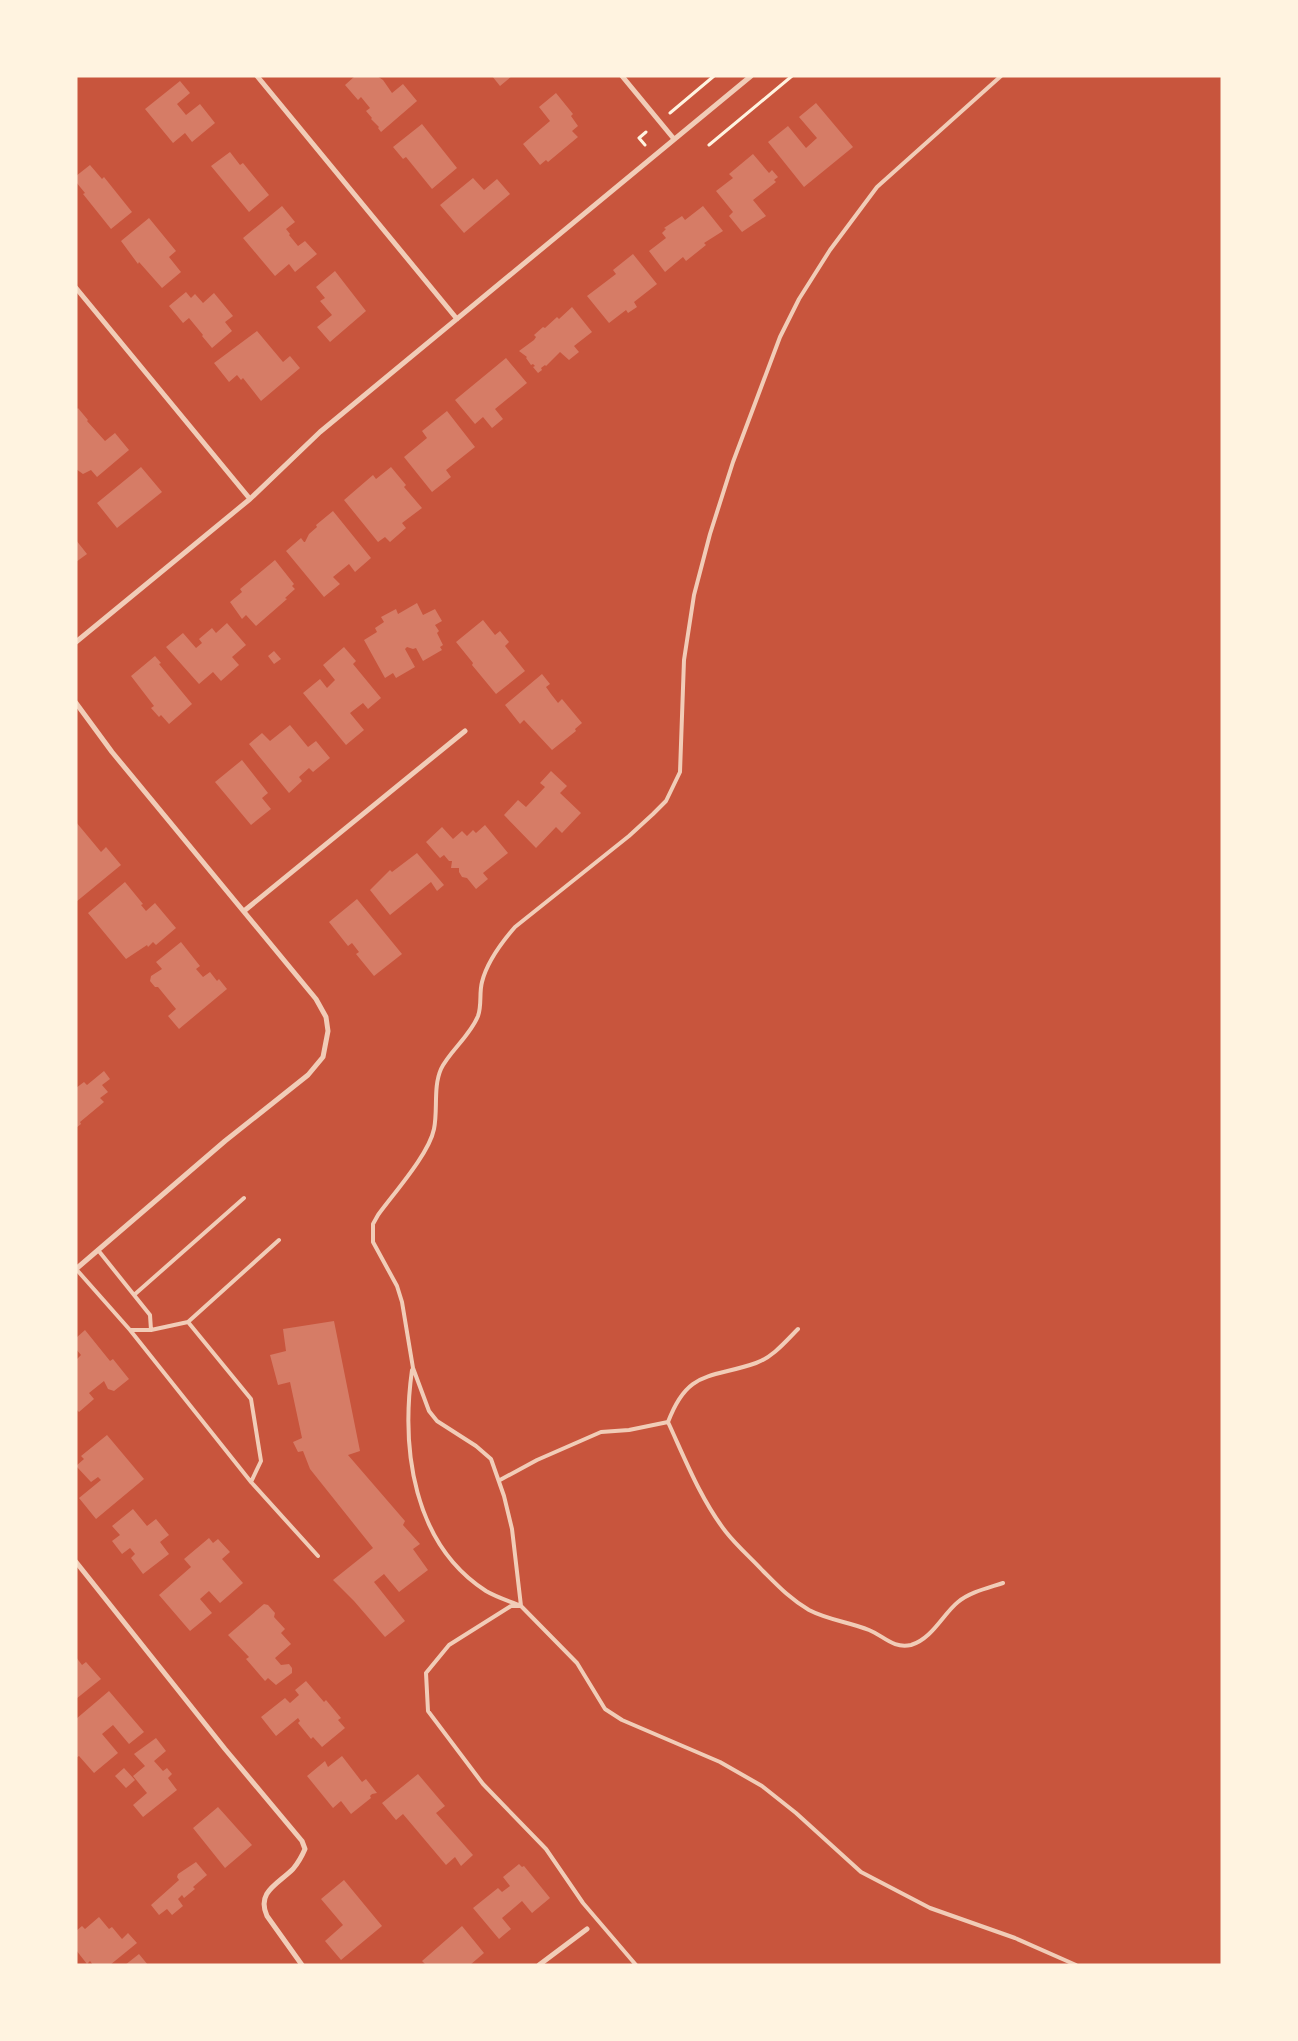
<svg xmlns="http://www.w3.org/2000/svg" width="1298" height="2041" viewBox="0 0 1298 2041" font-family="Inter,sans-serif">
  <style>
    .building { fill: #d67c66 }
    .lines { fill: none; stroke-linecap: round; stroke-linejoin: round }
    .path { stroke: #fff3e0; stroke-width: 3 }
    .service { stroke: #f1ccb7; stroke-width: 4 }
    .minor { stroke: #f1ccb7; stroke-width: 5 }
  </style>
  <rect width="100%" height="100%" fill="#c8553d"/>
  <path class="building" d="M355 76H377L383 80 392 93 403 84 417 101 381 132 378 128 379 127 371 119 372 118 366 111 370 108 361 97 358 100 345 85Z
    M492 76H512L500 86Z
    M180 81 190 93 177 104 186 115 200 104 215 123 192 142 185 133 173 143 145 109Z
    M556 93 573 114 571 116 578 126 572 131 578 137 548 162 546 160 540 165 523 144 550 121 539 107Z
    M816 103 853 147 804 187 768 142 788 126 806 148 817 138 799 117Z
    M422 124 457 168 432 189 406 157 403 159 393 147Z
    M230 152 240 165 243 163 269 195 249 212 211 166Z
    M753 154 769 173 772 170 778 177 774 180 776 182 753 200 766 216 742 232 729 216 733 212 716 191 733 178 729 174Z
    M90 165 102 179 104 177 132 212 111 229 83 194 85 193 76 182V176Z
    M473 178 484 190 497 179 510 194 464 233 440 205Z
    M282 206 295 222 286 229 290 234 289 235 298 246 305 241 317 254 295 272 289 264 275 276 243 238Z
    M703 206 723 231 704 243 706 245 686 261 683 257 665 272 649 251 666 238 662 233 666 229 664 228 682 216 685 220Z
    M149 218 176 251 169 257 181 272 162 288 139 262 138 264 121 241Z
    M633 254 657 284 634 302 637 307 628 313 626 310 609 323 587 296 616 274 613 270Z
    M335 271 366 311 330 342 317 327 332 315 320 301 325 298 316 287Z
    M186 292 191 298 195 294 203 303 214 293 233 316 225 322 232 331 212 348 202 336 203 335 189 318 183 323 169 306Z
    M572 307 592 332 574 346 579 352 569 360 560 352 546 366 545 365 541 368 542 370 538 373 533 367 535 366 533 364 531 365 526 358 527 357 519 351 534 340 536 337 534 335 543 327 545 328 557 317 559 319Z
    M257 331 283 362 290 356 300 368 261 401 243 378 241 380 237 375 229 382 214 363Z
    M506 358 527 383 495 409 503 419 492 428 483 417 475 424 455 400Z
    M78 408 88 420 87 421 105 441 115 433 129 450 97 477 91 470 83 474 76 469V410Z
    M447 411 475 447 446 470 451 477 432 492 404 457 427 438 422 431Z
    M141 467 162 492 117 528 97 503Z
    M391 467 406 485 404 487 422 508 402 523 406 528 390 542 385 537 378 542 344 500 373 475 376 479Z
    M333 511 371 558 355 572 349 564 333 577 340 584 324 597 286 551 301 538 304 542H305L309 534 317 527 316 525Z
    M76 540 87 554 76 562Z
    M275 560 294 584 292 586 295 589 285 598 287 599 256 626 246 615 242 619 230 602 242 592 240 589Z
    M417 603 423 615 435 609 442 621 435 625 439 631 437 633 443 645 440 647 442 650 423 661 416 648 413 649 407 647 405 649 415 667 396 678 393 673 385 678 364 640 377 632 375 628 384 622 381 617 396 609 398 614Z
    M483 620 495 635 500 631 509 642 505 646 525 671 496 694 472 665 473 663 456 642Z
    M227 623 246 645 232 657 239 665 221 681 213 672 199 684 166 647 183 633 196 648 202 643 199 639 212 628 216 633Z
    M344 647 356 661 353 664 381 698 368 709 363 703 350 713 364 730 346 745 303 693 320 679 327 688 335 680 323 665Z
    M274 651 281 659 274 664 268 656Z
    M155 656 161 663 159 664 192 704 169 724 161 715 159 717 151 708 154 706 131 676Z
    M542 674 550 684 546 687 551 694 558 703 562 699 582 723 575 729 576 731 552 750 524 720 520 724 505 705Z
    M290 725 308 747 316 741 330 758 313 772 309 768 299 777 302 781 289 793 249 744 262 733 270 741Z
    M242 760 268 793 262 798 271 809 251 825 215 782Z
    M551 771 567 786 560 793 581 813 562 833 556 827 536 848 504 815 518 800 526 807 545 787 540 783Z
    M76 822 101 852 106 847 121 865 76 902Z
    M485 825 508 853 483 873 488 879 476 889 467 878 462 877 459 872V868H451L452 861H449L444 855 440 858 426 842 442 827 453 839 462 831 467 836 473 830 476 833Z
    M417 853 444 885 437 891 431 882 390 915 370 890 390 870 392 872Z
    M125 882 143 904 141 905 146 911 155 903 176 928 156 945 153 942 148 947 147 945 126 959 88 913Z
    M357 899 402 954 374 976 356 954 359 952 352 943 348 946 329 922Z
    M181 942 200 966 196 969 203 977 210 972 217 981 219 979 227 989 179 1029 168 1016 176 1009 158 987H155L150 981 151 976 162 969 156 962Z
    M104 1071 110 1079 102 1085 108 1092 100 1098 104 1102 80 1122 81 1124 76 1128V1088L84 1082 87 1085Z
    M334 1321 360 1451 348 1455 405 1521 403 1525 420 1544 413 1549 428 1570 399 1592 384 1574 374 1582 405 1621 385 1637 354 1601 333 1580 373 1548 310 1469 303 1451 298 1452 293 1442 302 1438 290 1382 278 1385 270 1355 286 1351 283 1329Z
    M85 1330 110 1361 113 1359 129 1379 114 1391 108 1389 104 1381 89 1393 94 1399 79 1412 76 1409V1360L81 1355 76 1349V1338Z
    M107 1435 144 1479 96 1519 79 1498 101 1480 98 1477 91 1482 76 1466 84 1459 81 1456Z
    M133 1509 147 1526 156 1519 169 1535 160 1542 169 1554 143 1574 131 1558 135 1554 130 1548 122 1554 112 1541 120 1535 112 1526Z
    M209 1538 213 1543 218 1539 230 1552 222 1559 243 1583 220 1603 209 1591 200 1599 212 1613 190 1631 159 1595 191 1567 184 1559Z
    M264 1604 268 1605 275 1613 274 1617 285 1629 281 1633 291 1644 275 1658 281 1665 289 1664 292 1668V1673L276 1685 268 1678 265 1681 246 1659 249 1657 228 1635Z
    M76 1657 82 1665 86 1662 101 1679 76 1699Z
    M306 1681 324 1702 326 1700 341 1718 338 1720 345 1728 322 1747 313 1737 311 1739 298 1723 300 1721 298 1718 276 1736 261 1717 285 1698 290 1703 299 1695 295 1690Z
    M109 1691 144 1732 129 1744 113 1725 102 1734 118 1753 94 1773 79 1756 76 1758V1719Z
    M156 1738 166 1751 154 1761 163 1771 167 1768 172 1774 168 1778 177 1790 143 1817 133 1805 147 1793 133 1776 145 1766 134 1754Z
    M342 1756 362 1782 366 1779 377 1793 372 1794 370 1796 371 1798 351 1814 341 1801 333 1808 307 1776 325 1761 328 1767Z
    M124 1768 135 1780 126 1788 115 1776Z
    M418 1774 445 1806 436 1813 473 1855 461 1866 455 1857 446 1865 403 1814 396 1820 382 1803Z
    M218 1807 252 1845 225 1868 193 1828Z
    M196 1862 207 1875 193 1887 195 1889 184 1898 182 1895 178 1899 183 1906 172 1915 167 1909 159 1915 151 1905 179 1880 177 1877 178 1874Z
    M519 1864 522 1867 524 1866 550 1898 532 1913 522 1901 502 1918 511 1929 499 1939 473 1908 498 1888 502 1892 510 1886 503 1877Z
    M344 1880 382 1926 341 1960 325 1941 343 1925 321 1899Z
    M99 1917 109 1929 112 1927 122 1939 128 1933 137 1943 110 1965H93L90 1961 87 1964 76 1950V1931L82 1926 85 1929Z
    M462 1926 484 1953 470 1965H426L422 1961Z
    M139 1954 148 1965H125Z"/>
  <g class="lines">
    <path class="path" d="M670 113 714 76
      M645 145 639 138 646 132
      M709 145 792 76"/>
    <path class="service" d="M1001 76 877 187 830 250 799 299 780 337 733 462 710 534 694 595 684 660 680 772 666 801 653 814 629 836 515 927C502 942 487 962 482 982 479 993 482 1005 478 1016 470 1036 449 1052 441 1069 433 1087 438 1110 434 1129 429 1154 394 1193 378 1215L373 1224V1242L397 1286 402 1302 413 1368 429 1411 437 1421 476 1446 491 1459 504 1496 512 1529 521 1606 577 1663 605 1709 622 1720 720 1762 762 1786 796 1813 861 1872 930 1908 1015 1938 1076 1965
      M98 1250 150 1315 151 1330
      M76 1269 130 1330 251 1482 318 1556
      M134 1295 244 1198
      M188 1322 251 1399 261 1461 251 1482
      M130 1330H151L188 1322 279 1240
      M412 1370C401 1449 413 1544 486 1591 496 1597 509 1601 521 1606H511L449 1645 426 1673 428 1711 483 1784 546 1849 583 1903 636 1965
      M668 1422C688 1369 710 1379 756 1363 773 1357 786 1341 798 1329
      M500 1480 537 1460 601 1432 629 1430 668 1422C685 1459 701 1500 726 1532 737 1546 751 1558 763 1571 777 1585 790 1599 809 1610 828 1620 849 1622 869 1630 884 1636 893 1649 911 1645 932 1639 943 1614 958 1602 970 1592 988 1588 1003 1583"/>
    <path class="minor" d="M257 76 457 319
      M622 76 674 139
      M76 288 250 499
      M76 642 250 499 320 432 751 76
      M76 703 112 752 316 999 326 1017 328 1031 323 1057 308 1075 225 1141 76 1269
      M244 911 465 731
      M76 1562 225 1749 302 1841 305 1849C302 1856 298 1863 293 1869 278 1884 256 1892 267 1916L302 1965
      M539 1965 587 1929"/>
  </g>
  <rect width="1298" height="2041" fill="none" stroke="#fff3e0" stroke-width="155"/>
</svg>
